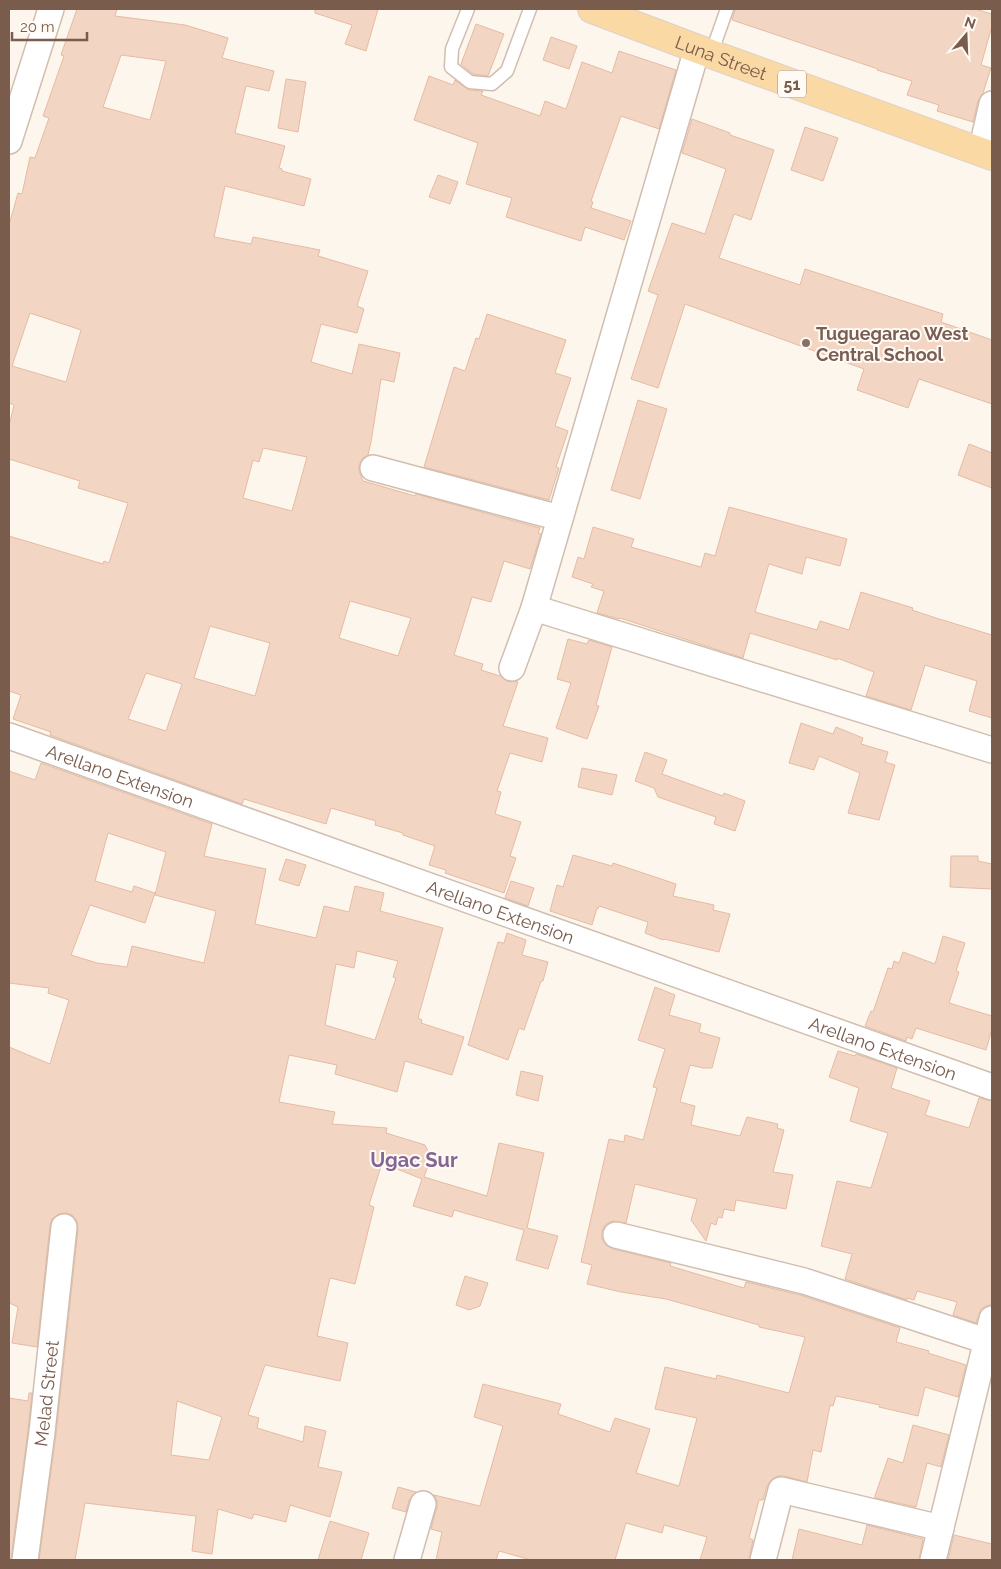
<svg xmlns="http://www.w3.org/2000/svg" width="1001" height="1569" viewBox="0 0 1001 1569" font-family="Raleway,sans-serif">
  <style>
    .building { fill: #f3d5c3; stroke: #e6bba3; fill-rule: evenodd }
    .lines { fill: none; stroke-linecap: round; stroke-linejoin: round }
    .lane-casing { stroke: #d1beb0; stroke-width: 15 }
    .street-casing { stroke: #d1beb0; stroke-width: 28 }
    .primary-casing { stroke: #dad1cd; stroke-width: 30 }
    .lane { stroke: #fff; stroke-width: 12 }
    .street { stroke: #fff; stroke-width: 25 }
    .primary { stroke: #fbd9a5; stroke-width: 28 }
    .education-dot { fill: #8d6e63; stroke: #fffaf3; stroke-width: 2 }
    .labels { text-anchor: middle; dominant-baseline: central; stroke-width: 4; stroke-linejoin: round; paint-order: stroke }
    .shield { fill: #fffaf3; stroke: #a28b7f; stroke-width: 1 }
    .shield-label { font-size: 16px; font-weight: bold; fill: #7a5c4d }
    .street-label { font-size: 18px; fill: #7a5c4d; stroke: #fffaf3 }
    .education-label { font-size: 18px; font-weight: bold; fill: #785e54; stroke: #fffaf3; text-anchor: start }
    .quarter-label { font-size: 20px; font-weight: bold; fill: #846695; stroke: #fffaf3 }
  </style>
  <rect width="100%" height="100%" fill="#fdf6ec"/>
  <path class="building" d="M77 9H117L115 16 185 25 228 38 222 58 274 71 269 91 246 86 235 133 285 146 279 168 282 169V171L311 179 304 206 225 186 214 237 251 244 253 237 320 250 318 256 368 271 357 306 364 309 357 333 321 324 311 362 352 374 359 344 400 353 394 382 381 379 371 442 368 455 363 458 359 465V471L363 481 415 496 416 494 540 528 538 533 541 534 530 569 504 561 491 602 472 597 454 655 483 664 481 670 500 676 507 681 518 682 503 726 548 738 542 762 510 753 497 791 501 792 495 814 521 822 510 856 516 858 504 893 445 873 446 870 429 865 435 846 403 835V833L375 825 376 821 331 808 326 824 244 799 242 804 50 735 51 732 13 719 21 695 9 691V536L103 564 104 561 109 563 128 503 78 488 80 481 9 459V426L14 405 9 403V225L18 193 22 194 30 157 35 158 49 118 43 116 64 56 61 55ZM121 55 166 61 150 120 103 107ZM30 313 81 330 66 382 12 366ZM263 448 307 457 292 511 243 498 253 460 259 462ZM350 601 411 618 398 656 339 638ZM210 626 270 643 255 696 194 678ZM146 673 182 684 166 731 128 719Z
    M315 9H378L366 51 345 44 352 25 315 13Z
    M735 9H975L992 14V26L981 65 991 68 983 93 978 101 973 122 937 111 939 105 907 95 912 81 877 70 878 69 732 20Z
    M476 24 504 34 488 76 473 74 461 64Z
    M551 37 577 46 569 69 543 60Z
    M619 51 676 70 659 129 621 116 591 201 593 202 591 208 631 221 624 240 585 227 581 241 506 217 512 198 466 184 478 143 414 120 429 76 453 85 455 80 469 90 483 91 481 95 540 116 545 101 566 109 582 62 612 73Z
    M286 79 306 82 298 132 278 128Z
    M692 119 730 133V135L774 150 751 220 734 214 719 258 800 285 805 269 943 314 941 322 992 340V404L919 379 908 408 857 390 864 369 685 304 658 388 631 379 658 295 648 291 672 223 705 234 726 169 682 153Z
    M805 127 838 138 823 181 791 170Z
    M438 175 458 182 450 204 429 197Z
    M487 314 566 340 555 373 571 378 555 426 568 431 556 467 559 468 549 500 424 467 454 367 465 371 476 338 479 339Z
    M638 400 667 409 640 499 611 490Z
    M969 444 992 453V488L958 475Z
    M729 507 847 539 840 566 806 557 802 574 769 564 755 612 817 630 820 621 849 630 861 592 913 608 912 610 936 618 992 635V718L969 711 977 681 925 665 911 710 866 696 874 672 837 658V660L750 633 743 658 620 618 619 619 597 613 604 591 591 587 593 584 572 577 578 557 584 559 593 527 634 539 631 547 701 567 705 553 715 556Z
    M568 639 587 644 589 640 612 647 596 705 599 706 587 739 556 728 571 683 557 679Z
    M801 723 833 734 836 727 863 738 861 744 888 752 885 762 895 765 879 820 848 813 860 773 819 756 814 770 789 763Z
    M645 752 667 760 662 774 723 796 724 793 745 801 735 831 714 824 716 817 658 797 654 788 635 781Z
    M41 763 212 824 204 856 266 869 255 924 316 938 324 906 349 912 355 886 384 893 380 911 443 928 418 1018 422 1020 421 1023 464 1037 452 1075 405 1061 397 1092 335 1074 337 1065 289 1055 279 1102 335 1112 332 1124 387 1128 386 1133 425 1145 431 1158 424 1177 487 1196 499 1143 544 1153 527 1228 558 1236 548 1269 516 1260 524 1230 454 1210 452 1217 413 1206 422 1179 382 1163 369 1205 374 1207 355 1284 330 1278 317 1336 348 1343 340 1381 265 1365 248 1415 259 1418 257 1428 303 1442 305 1426 326 1431 318 1467 342 1472 330 1517 290 1505 286 1522 254 1514 252 1519 218 1509 212 1554 192 1551 196 1516 85 1503 75 1560H39L56 1434 78 1229 77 1221 72 1215 66 1213 59 1214 52 1219 50 1225 37 1347 12 1343 18 1307 9 1303V1047L50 1064 69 1000 48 993 49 988 9 983V771L35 780ZM108 833 166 852 155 895 216 911 204 963 132 946 127 967 97 963 71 955 90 905 145 923 155 893 134 886 132 892 95 881ZM357 951 398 961 393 977 396 978 375 1040 325 1025 336 964 354 968ZM177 1401 222 1417 209 1460 171 1455Z
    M582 768 617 775 612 795 578 787Z
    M573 855 612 866 613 863 676 884 673 896 714 905 713 910 730 914 719 952 664 939 663 940 645 933 648 922 599 906 598 909 597 908 592 925 550 911 557 885 563 887Z
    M951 856H978V861L992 864V889L950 887Z
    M286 859 306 865 299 886 279 880Z
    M511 881 534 888 528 906 505 898Z
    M507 933 526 940 522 955 548 962 543 981H541L524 1030 519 1028 508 1060 468 1045 498 942 504 943Z
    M943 936 965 943 956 971 959 972 949 1003 992 1016V1029L986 1050 916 1028 912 1039 907 1037 906 1041 865 1026 871 1011 873 1012 888 968 892 969 894 961 899 963 903 952 935 964Z
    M655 987 675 995 669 1015 701 1024 699 1032 720 1038 712 1068H703L690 1065 680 1102 695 1106 691 1125 740 1136 747 1117 778 1124 777 1128 784 1130 773 1172 793 1175 786 1209 736 1200 734 1211 724 1209 722 1218 718 1217 716 1225 711 1223 706 1241 691 1220 697 1199 635 1184 626 1223 612 1221 605 1225 602 1231V1239L606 1245 613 1249 671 1263 670 1266 744 1288 746 1282 800 1295 900 1328 896 1342 929 1351 928 1353 966 1365 958 1397 925 1387 918 1416 879 1407 880 1405 836 1396 833 1406 830 1405 821 1452 813 1450 807 1482 784 1476H777L771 1480 767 1486 763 1500H759L749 1538 753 1540 749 1560H700L707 1537 664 1525 662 1533 626 1523 615 1560H531L499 1551 496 1560H436L442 1532 431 1529 437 1507V1501L434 1495 480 1506 503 1426 474 1417 483 1384 561 1404 558 1414 610 1432 615 1418 650 1429 636 1473 679 1486 697 1418 655 1409 665 1367 716 1379 717 1375 789 1393 805 1337 759 1327V1325L666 1299 621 1292 587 1284 592 1265 581 1262 609 1139 624 1142 625 1135 643 1140 657 1088 653 1087 665 1049 638 1040Z
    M838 1051 855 1056 856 1054 897 1068 891 1088 930 1101 925 1115 969 1128 979 1098 992 1101V1305H988L981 1309 976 1323 953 1315 957 1302 917 1291 914 1300 907 1298V1300L845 1279 852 1254 821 1246 837 1181 871 1188 888 1133 850 1121 859 1088 829 1077Z
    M521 1071 543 1076 538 1101 516 1095Z
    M465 1276 488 1283 480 1306 469 1310 456 1305Z
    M29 1393H32L28 1430 11 1560H9V1398L28 1401Z
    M913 1425 949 1435 941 1467 927 1463 916 1507 875 1498V1496L888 1458 903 1463Z
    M398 1487 416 1492 409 1500 406 1512 392 1508Z
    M330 1521 369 1533 361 1560H318Z
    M867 1525 923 1539 919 1560H792L799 1529 862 1545Z
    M954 1535 992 1544V1560H948Z"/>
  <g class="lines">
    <defs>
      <path id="lane" d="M468 9 452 49 451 67 470 82 492 84 507 71 530 9
        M711 54 727 9"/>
      <g id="street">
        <path d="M9 141 51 9"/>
        <path d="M981 152 992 104"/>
        <path d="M373 468 560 518"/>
        <path d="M534 608 992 750"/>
        <path d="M512 668 534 608 697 49"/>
        <path id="s1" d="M9 736 992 1087"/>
        <path d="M616 1235 804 1281 992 1343"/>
        <path id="s2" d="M25 1560 42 1432 64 1227"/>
        <path d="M407 1560 423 1504"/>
        <path d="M763 1560 781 1490 941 1528"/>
        <path d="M933 1560 992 1319"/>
      </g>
      <g id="primary">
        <path id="s3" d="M592 9 711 54 992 156"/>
      </g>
    </defs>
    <use href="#lane" class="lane-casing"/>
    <use href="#street" class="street-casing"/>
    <use href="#primary" class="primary-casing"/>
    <use href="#lane" class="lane"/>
    <use href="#street" class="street"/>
    <use href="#primary" class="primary"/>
  </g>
  <circle class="education-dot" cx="806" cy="343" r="5"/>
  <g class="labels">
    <rect class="shield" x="778" y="70.5" width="28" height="27" rx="4"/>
    <g class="shield-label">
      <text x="792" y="84">51</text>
    </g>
    <g class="street-label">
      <text stroke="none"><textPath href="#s3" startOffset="138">Luna Street</textPath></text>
      <text stroke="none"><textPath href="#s1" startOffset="118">Arellano Extension</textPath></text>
      <text stroke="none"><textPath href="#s1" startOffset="522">Arellano Extension</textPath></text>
      <text stroke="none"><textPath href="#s1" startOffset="928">Arellano Extension</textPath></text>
      <text stroke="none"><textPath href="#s2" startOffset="168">Melad Street</textPath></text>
    </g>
    <g class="education-label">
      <text x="816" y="333">Tuguegarao West<tspan x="816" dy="21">Central School</tspan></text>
    </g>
    <g class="quarter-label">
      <text x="414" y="1160">Ugac Sur</text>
    </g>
  </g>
  <rect width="1001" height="1569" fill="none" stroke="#7a5c4d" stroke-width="20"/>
  <g transform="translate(966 35) rotate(19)" stroke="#fffaf3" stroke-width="4" paint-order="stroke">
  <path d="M0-4L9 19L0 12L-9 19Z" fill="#7a5c4d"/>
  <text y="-8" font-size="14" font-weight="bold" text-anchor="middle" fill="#7a5c4d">N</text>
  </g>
  <path d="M12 32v8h75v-8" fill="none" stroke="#7a5c4d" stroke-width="2.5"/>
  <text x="20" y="32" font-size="15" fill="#7a5c4d" stroke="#fffaf3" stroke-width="4" paint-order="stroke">20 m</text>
</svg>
